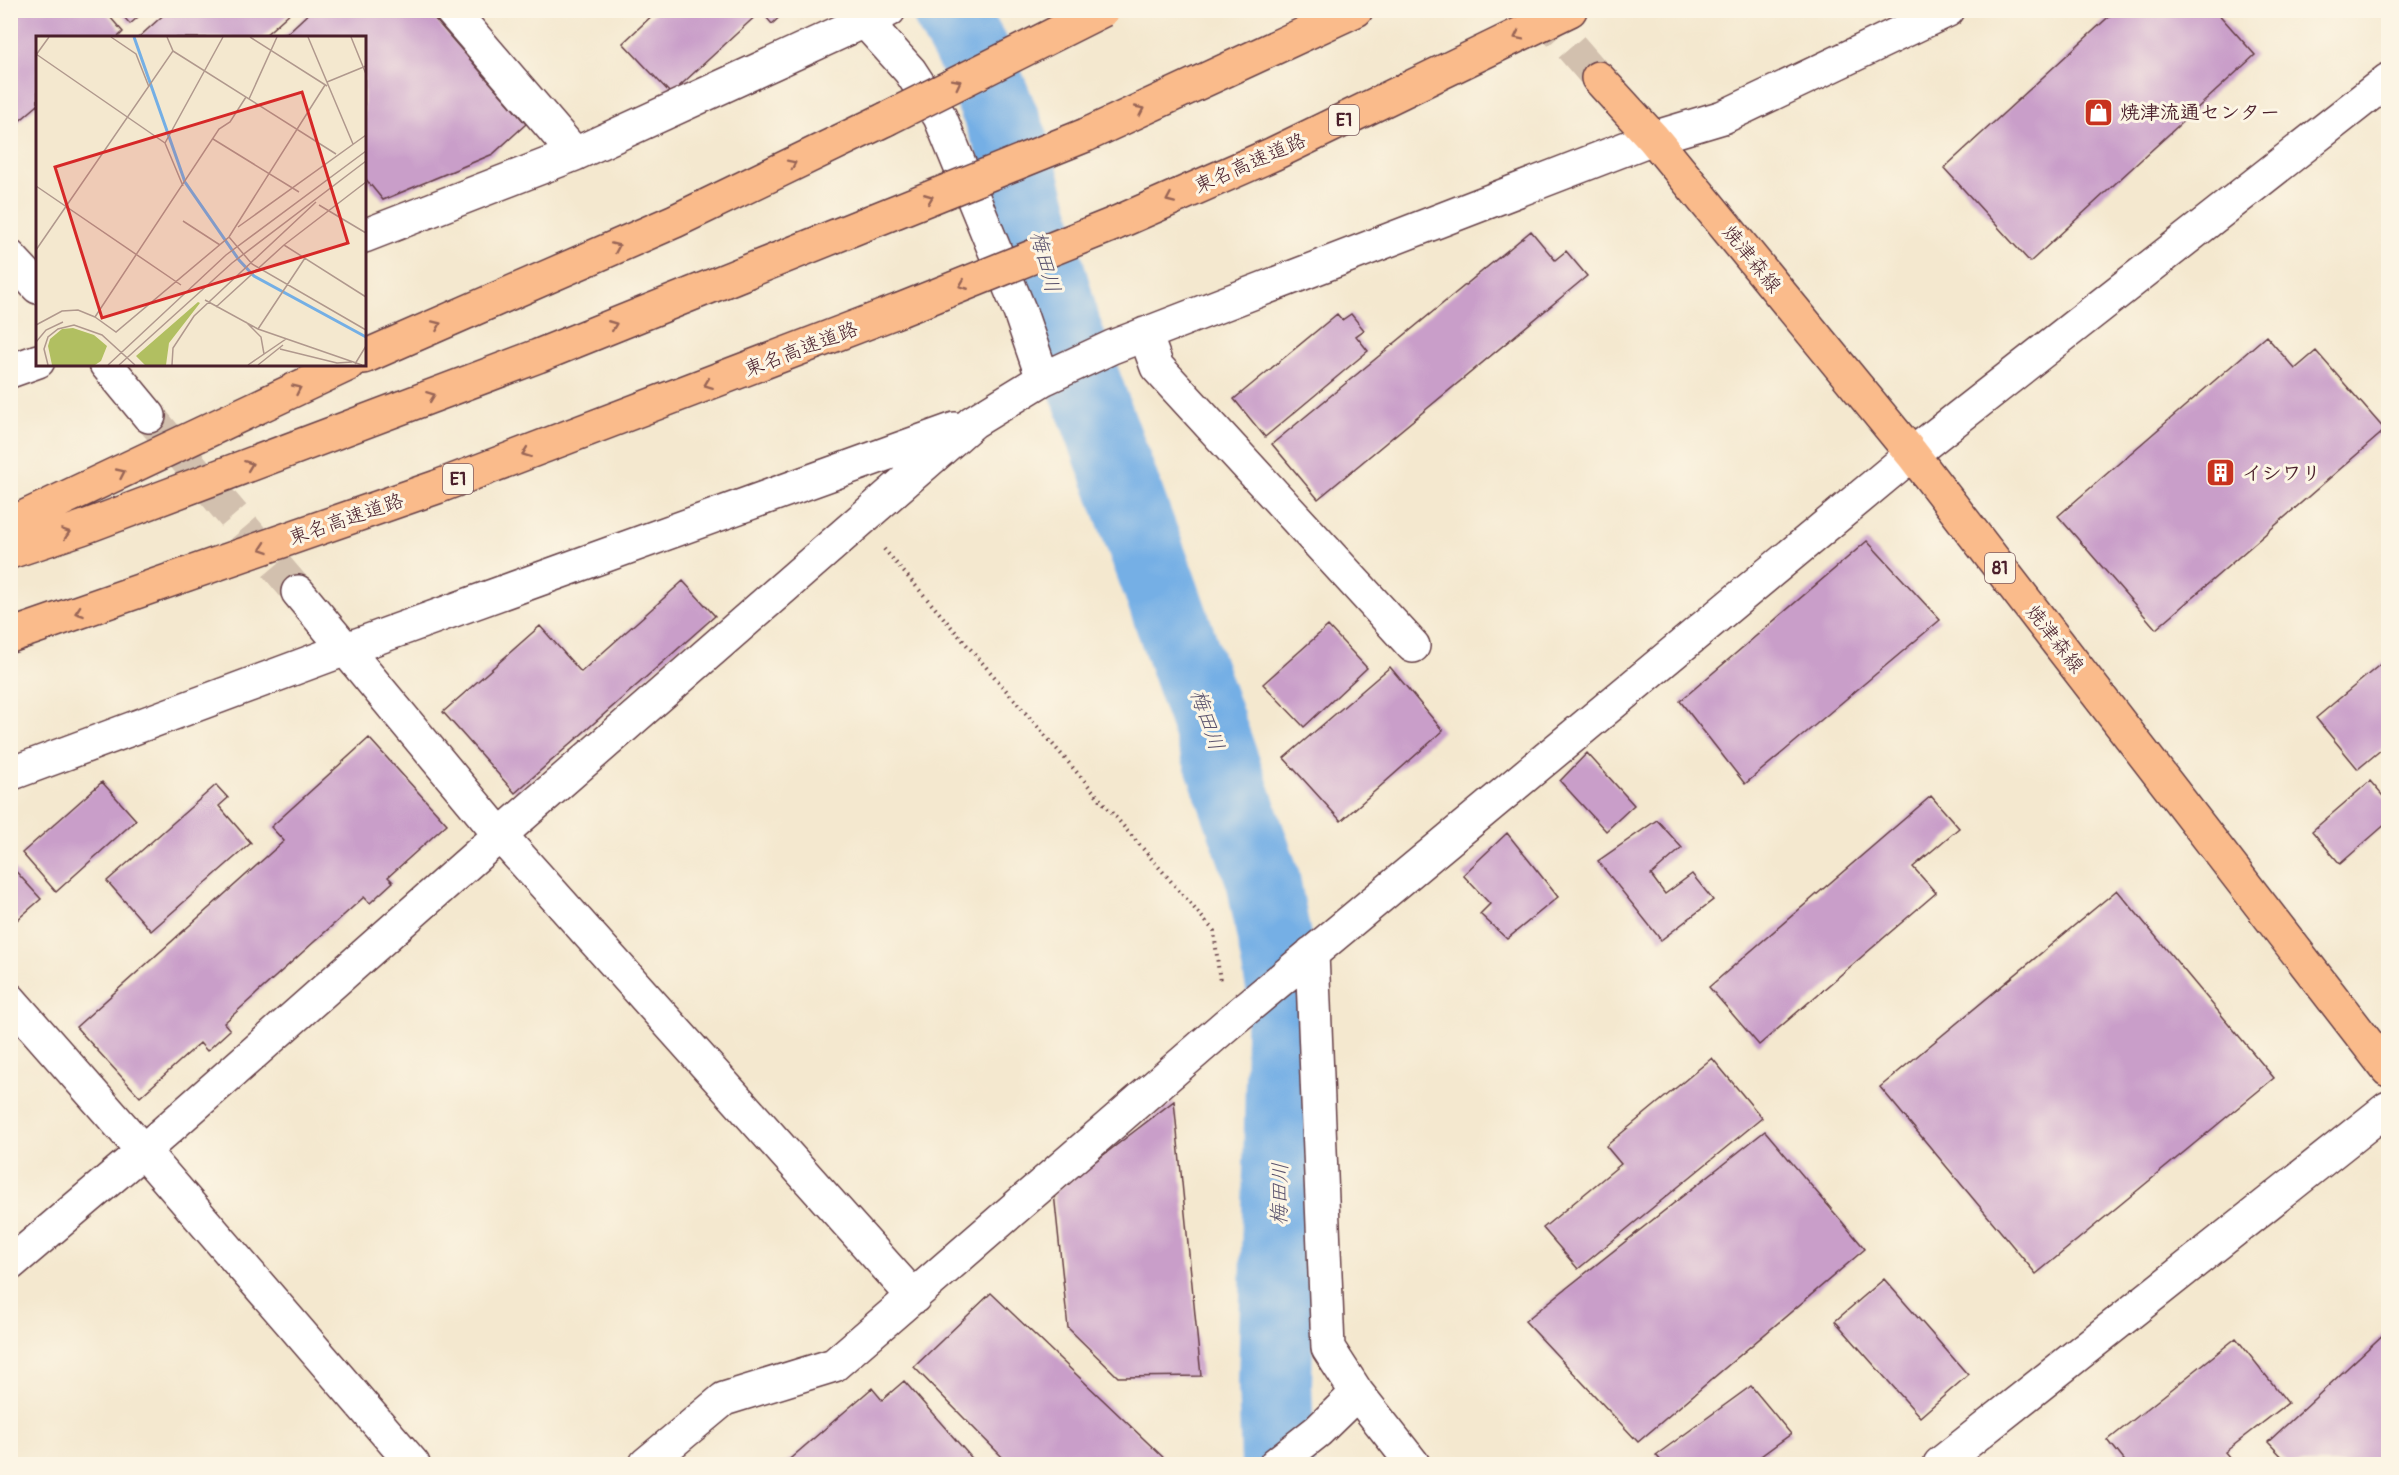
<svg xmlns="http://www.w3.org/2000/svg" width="2399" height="1475" viewBox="0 0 2399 1475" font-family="Pangolin,'Klee One',sans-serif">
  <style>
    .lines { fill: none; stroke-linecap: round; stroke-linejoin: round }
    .river { stroke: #74afe5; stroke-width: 74 }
    .building { fill: #c99ec9 }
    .minor-tunnel { stroke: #d2c0ae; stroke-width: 33; stroke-dasharray: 33 16; stroke-linecap: butt }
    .major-tunnel { stroke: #d2c0ae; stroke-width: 33; stroke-dasharray: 33 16; stroke-linecap: butt }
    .minor-casing { stroke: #643d44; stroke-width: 36 }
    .major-casing { stroke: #643d44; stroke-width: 36 }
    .highway-casing { stroke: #643d44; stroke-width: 36 }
    .path { stroke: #643d44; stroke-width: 4; stroke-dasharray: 1.5 4.5; stroke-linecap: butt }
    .minor { stroke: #fff; stroke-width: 33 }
    .major { stroke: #fabb8b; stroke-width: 33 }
    .highway { stroke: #fabb8b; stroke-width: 33 }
    .highway-bridge-casing { stroke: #643d44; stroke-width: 36; stroke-linecap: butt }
    .highway-bridge { stroke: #fabb8b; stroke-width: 33 }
    .oneway { stroke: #996556 }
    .labels { text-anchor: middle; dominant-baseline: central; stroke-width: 6; stroke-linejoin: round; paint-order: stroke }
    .shield { fill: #fcf5e5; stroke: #7f5f63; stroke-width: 1.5 }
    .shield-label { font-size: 18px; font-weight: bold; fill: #4a1f2b }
    .poi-label { font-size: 20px; font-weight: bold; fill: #4a1f2b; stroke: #fcf5e5; text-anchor: start }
    .street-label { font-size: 20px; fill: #4a1f2b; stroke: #fcf5e5 }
    .water-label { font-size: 21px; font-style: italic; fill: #59516c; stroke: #fcf5e5 }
    .inset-river { fill: none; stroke: #74afe5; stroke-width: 3 }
    .inset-road { fill: none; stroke: #b0988d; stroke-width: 1.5 }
    .view { fill: #d62828; fill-opacity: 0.15; stroke: #d62828; stroke-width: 3 }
    .inset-edge { fill: none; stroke: #4a1f2b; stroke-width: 3 }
  </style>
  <rect width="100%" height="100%" fill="#fcf5e5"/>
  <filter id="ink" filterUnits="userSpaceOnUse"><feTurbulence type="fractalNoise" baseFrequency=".0167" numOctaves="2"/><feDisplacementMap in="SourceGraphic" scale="12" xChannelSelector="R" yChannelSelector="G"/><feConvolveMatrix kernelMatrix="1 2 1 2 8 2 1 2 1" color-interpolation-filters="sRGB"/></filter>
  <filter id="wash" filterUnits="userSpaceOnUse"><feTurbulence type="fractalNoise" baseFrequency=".008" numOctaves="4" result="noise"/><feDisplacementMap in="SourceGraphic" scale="24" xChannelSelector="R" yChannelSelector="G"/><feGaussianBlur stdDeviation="1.35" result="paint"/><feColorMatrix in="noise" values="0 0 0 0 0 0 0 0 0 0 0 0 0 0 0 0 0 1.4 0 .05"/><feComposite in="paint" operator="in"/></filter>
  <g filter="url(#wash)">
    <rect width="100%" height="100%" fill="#f4e8cf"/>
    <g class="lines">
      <path class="river" d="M949 10 977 60 1012 143 1065 331 1159 584 1263 879 1284 992 1275 1385 1278 1464"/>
    </g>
    <g id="blocks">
      <path class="building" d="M10 10H104L123 32 117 38H38V105L10 129Z
        M118 10H146L130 24Z
        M169 10H293L262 38H138Z
        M312 10H427L526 124 493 154 383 200 364 177V38H282Z
        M658 10H787L772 24 761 11 671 94 623 43Z
        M2116 10H2215L2255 55 2030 262 1944 168Z
        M1531 231 1555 260 1566 251 1587 276 1318 499 1272 444Z
        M1337 314 1342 320 1351 314 1364 330 1356 336 1368 351 1265 437 1234 399Z
        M2266 336 2295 369 2316 351 2385 430 2156 629 2058 516Z
        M1867 541 1940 620 1745 784 1680 701Z
        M683 581 715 616 515 793 443 712 540 626 581 672Z
        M1328 626 1367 668 1304 727 1263 684Z
        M2383 662 2388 668V744L2358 769 2316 718Z
        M1390 667 1443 731 1341 821 1284 758Z
        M369 738 447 824 388 877 393 882 370 903 364 897 224 1023 230 1030 207 1051 200 1043 140 1097 76 1027 284 841 271 827Z
        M1587 753 1634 805 1606 831 1560 781Z
        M2370 781 2388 802V822L2340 864 2312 831Z
        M102 782 136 820 56 892 22 853Z
        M216 785 228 798 219 806 251 843 151 931 107 881Z
        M1931 796 1959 828 1913 867 1936 893 1759 1045 1709 987Z
        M1657 820 1682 848 1651 875 1665 894 1692 874 1713 900 1661 940 1598 861Z
        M1507 833 1558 897 1507 939 1480 914 1490 904 1463 875Z
        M10 865 41 899 10 926Z
        M2117 890 2274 1078 2036 1274 1880 1087Z
        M1712 1058 1762 1118 1578 1269 1543 1228 1621 1164 1606 1146Z
        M1174 1101 1201 1376 1118 1377 1068 1328 1054 1193Z
        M1765 1131 1865 1249 1638 1442 1525 1321Z
        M1884 1279 1968 1375 1920 1417 1835 1321Z
        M991 1293 1167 1461 1164 1464H1009L914 1367Z
        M2388 1330V1464H2289L2268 1442Z
        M2236 1338 2288 1403 2225 1452 2235 1464H2127L2108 1440Z
        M904 1381 977 1464H784L872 1388 882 1400Z
        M1751 1386 1791 1434 1750 1464H1664L1656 1455Z"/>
    </g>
  </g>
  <g filter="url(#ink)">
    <use href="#blocks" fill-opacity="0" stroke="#643d44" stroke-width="1.5"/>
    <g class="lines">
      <path class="minor-tunnel" d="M149 416 298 592"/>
      <path class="major-tunnel" d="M1539 10 1598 78"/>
      <defs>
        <path id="minor" d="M451 10 575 154
          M855 10 910 71 940 117 1020 312 1043 379
          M364 236 575 154 889 10
          M10 257 38 287
          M1145 334 1157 367 1413 646
          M106 364 149 416
          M10 371 38 361
          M298 592 500 835 914 1297
          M10 774 346 649 955 429
          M1312 953 1328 1348 1357 1393
          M10 1000 143 1151 413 1464
          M10 1264 143 1151 500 835 973 422 1043 379 1112 347 1653 138 1723 117 1948 10
          M646 1464 724 1399 834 1365 1225 1026 1912 454 2388 80
          M1276 1464 1318 1431 1357 1393 1413 1464
          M1940 1464 2388 1108"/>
        <path id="major" d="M1598 78 1653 138 1912 454 2388 1070"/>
        <path id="highway" d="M1086 135 1356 10
          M1114 224 1273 154 1570 10
          M364 357 675 221 886 119
          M10 524 349 364
          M10 552 82 528 538 356 875 220
          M10 636 437 487 900 310"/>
      </defs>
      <use href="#minor" class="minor-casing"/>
      <use href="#major" class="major-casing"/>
      <use href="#highway" class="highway-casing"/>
      <path class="path" d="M884 549 1214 931 1220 982"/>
      <use href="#minor" class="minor"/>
      <use href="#major" class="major"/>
      <use href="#highway" class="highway"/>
      <defs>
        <path id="highway-bridge" d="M886 119 1103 10
          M875 220 1086 135
          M900 310 1114 224"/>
      </defs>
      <use href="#highway-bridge" class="highway-bridge-casing"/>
      <use href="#highway-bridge" class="highway-bridge"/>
    </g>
    <defs><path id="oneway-chevron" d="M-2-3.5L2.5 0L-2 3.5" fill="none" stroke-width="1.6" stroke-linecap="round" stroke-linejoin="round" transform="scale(1.5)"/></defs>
    <g class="oneway">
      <use href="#oneway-chevron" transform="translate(1518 36) rotate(154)"/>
      <use href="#oneway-chevron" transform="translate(957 83) rotate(-27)"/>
      <use href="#oneway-chevron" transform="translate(1140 110) rotate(-25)"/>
      <use href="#oneway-chevron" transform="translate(792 164) rotate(-26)"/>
      <use href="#oneway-chevron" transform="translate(929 198) rotate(-22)"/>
      <use href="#oneway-chevron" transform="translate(1170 199) rotate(156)"/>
      <use href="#oneway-chevron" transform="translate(616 247) rotate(-24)"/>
      <use href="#oneway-chevron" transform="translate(963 285) rotate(158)"/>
      <use href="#oneway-chevron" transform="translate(437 325) rotate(-24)"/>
      <use href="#oneway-chevron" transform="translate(613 325) rotate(-22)"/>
      <use href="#oneway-chevron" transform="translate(708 384) rotate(159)"/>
      <use href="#oneway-chevron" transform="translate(297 389) rotate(-25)"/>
      <use href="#oneway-chevron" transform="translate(431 396) rotate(-21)"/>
      <use href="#oneway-chevron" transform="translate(526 453) rotate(159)"/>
      <use href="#oneway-chevron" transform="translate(249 465) rotate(-21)"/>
      <use href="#oneway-chevron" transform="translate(121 473) rotate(-25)"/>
      <use href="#oneway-chevron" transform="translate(66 533) rotate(-19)"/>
      <use href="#oneway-chevron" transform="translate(264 548) rotate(161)"/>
      <use href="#oneway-chevron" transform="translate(79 612) rotate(161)"/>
    </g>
  </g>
  <defs>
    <symbol id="shop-square" viewBox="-11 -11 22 22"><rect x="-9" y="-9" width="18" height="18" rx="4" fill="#c8321e" stroke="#fcf5e5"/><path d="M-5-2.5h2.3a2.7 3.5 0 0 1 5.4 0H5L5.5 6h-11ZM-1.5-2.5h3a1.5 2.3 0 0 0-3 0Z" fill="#fff"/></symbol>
    <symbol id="building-square" viewBox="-11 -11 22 22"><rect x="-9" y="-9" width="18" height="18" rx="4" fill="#c8321e" stroke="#fcf5e5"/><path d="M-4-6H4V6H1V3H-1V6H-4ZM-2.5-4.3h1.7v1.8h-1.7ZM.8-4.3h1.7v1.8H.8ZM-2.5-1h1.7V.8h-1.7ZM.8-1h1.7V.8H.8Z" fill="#fff"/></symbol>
  </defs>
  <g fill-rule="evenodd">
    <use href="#shop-square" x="2082" y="96" width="33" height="33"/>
    <use href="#building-square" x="2204" y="456" width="33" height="33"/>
  </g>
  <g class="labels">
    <g class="shield">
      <rect x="1329" y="105" width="30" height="30" rx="4.5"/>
      <rect x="443" y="464" width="30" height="30" rx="4.5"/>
      <rect x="1985" y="553" width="30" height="30" rx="4.5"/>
    </g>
    <g class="shield-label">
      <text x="1344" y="120">E1</text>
      <text x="458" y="479">E1</text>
      <text x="2000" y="568">81</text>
    </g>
    <g class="poi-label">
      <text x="2120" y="112">焼津流通センター</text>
      <text x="2242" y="473">イシワリ</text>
    </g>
    <g class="street-label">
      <text transform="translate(1250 163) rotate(-24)">東名高速道路</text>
      <text transform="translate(1752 259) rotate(51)">焼津森線</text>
      <text transform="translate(801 349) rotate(-21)">東名高速道路</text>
      <text transform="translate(346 519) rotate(-19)">東名高速道路</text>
      <text transform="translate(2055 639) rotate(52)">焼津森線</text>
    </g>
    <g class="water-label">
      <text transform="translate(1045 262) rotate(75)">梅田川</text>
      <text transform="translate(1207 720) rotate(71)">梅田川</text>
      <text transform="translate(1280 1194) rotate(-89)">梅田川</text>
    </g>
  </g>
  <g transform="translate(36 36)">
    <rect width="330" height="330" fill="#f4e8cf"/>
    <path d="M162 266 164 267 133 307 130 329H109L100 320ZM37 292 58 299 71 310 65 325 59 329H16L12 310 14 303 26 293Z" fill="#b1bf61"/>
    <path class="inset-river" d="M98 1 149 146 203 224 218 240 330 301"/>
    <path class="inset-road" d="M75 1 100 18 113 51M214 1 291 50M272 1 317 108M315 1 330 38M137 15 300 118M0 18 129 107 187 1M0 19 13 1M291 46 330 30M213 63 241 1M177 103 263 156M129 107 147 150M0 150 145 249M283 169 330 197M147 185 184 209M202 191 330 99M193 201 216 228 330 294M248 209 330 261M0 214 137 15 131 1M169 264 222 293 326 329M180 271 248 209 330 146M59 281 80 296 193 201 289 49M210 286 225 301 228 318M0 289 26 275 42 274 59 281 183 93 194 86 210 61M222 293 269 222M0 306 10 294 27 286M244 313 301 327 316 326M319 328 330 310M12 329 8 313 12 301 22 293 38 289 66 299 99 329M72 329 190 219 330 115M83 329 196 227 330 125M136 329 137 312 158 280 280 166M212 329 250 303M222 329 247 309"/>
    <path class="view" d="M266 56 312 207 66 282 19 131Z"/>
    <rect width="330" height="330" class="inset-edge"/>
  </g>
  <rect width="2399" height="1475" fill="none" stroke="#fcf5e5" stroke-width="36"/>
</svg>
